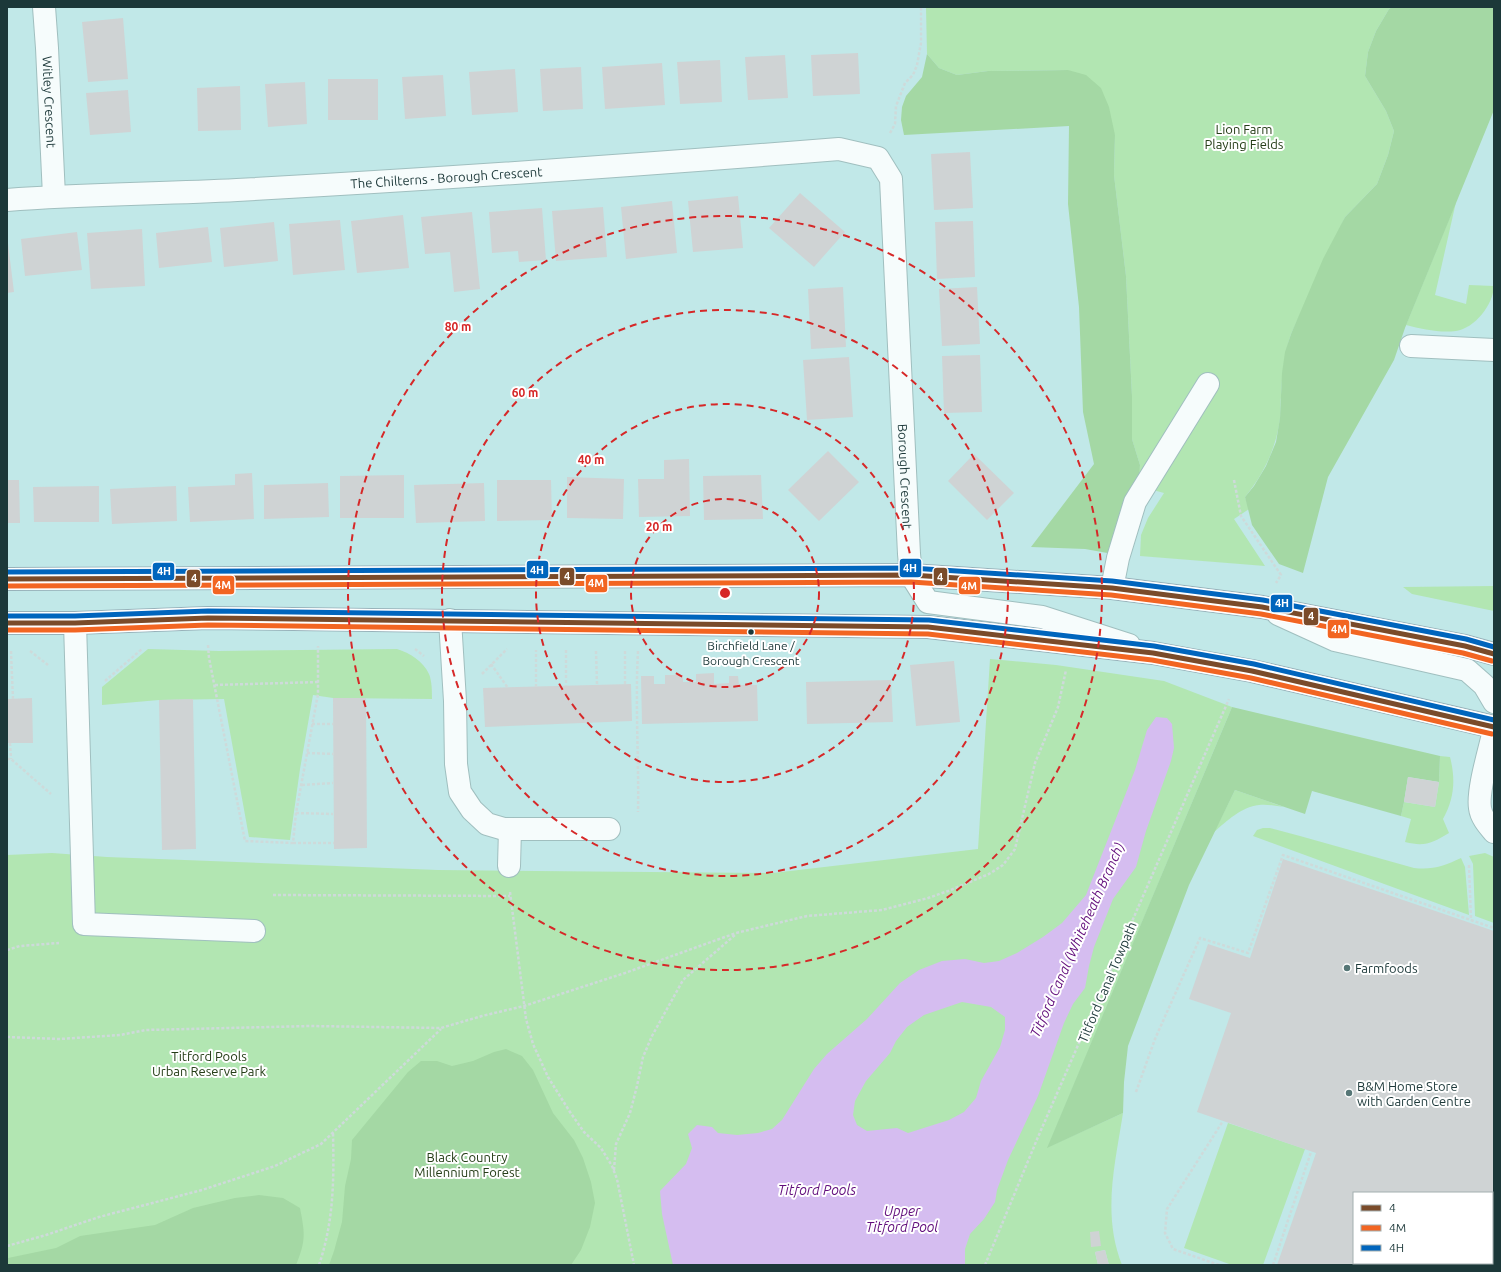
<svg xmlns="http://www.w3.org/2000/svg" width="1501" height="1272" viewBox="0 0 1501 1272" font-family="Ubuntu,sans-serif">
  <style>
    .green { fill: #b2e6b2 }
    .forest { fill: #a4d8a4 }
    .water { fill: #d5bdf0; fill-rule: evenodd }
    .building { fill: #cfd3d4 }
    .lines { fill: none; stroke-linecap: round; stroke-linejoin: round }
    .minor-casing { stroke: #a0bfbf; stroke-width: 24 }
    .major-casing { stroke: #98b2ba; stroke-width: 24 }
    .path { stroke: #cedada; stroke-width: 2.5; stroke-dasharray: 3 2; stroke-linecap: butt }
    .minor { stroke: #f6fcfc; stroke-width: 22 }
    .major { stroke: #e3ecf1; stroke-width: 22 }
    .bus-1-casing { stroke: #fff; stroke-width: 8 }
    .bus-2-casing { stroke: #fff; stroke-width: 8 }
    .bus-3-casing { stroke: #fff; stroke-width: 8 }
    .bus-1 { stroke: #7a4b2a; stroke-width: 5 }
    .bus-2 { stroke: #f26522; stroke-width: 5 }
    .bus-3 { stroke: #0065bd; stroke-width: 5 }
    .ring { fill: none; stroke: #d62828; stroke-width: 2; stroke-dasharray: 7 5 }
    .bus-dot { fill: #1c3839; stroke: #fff; stroke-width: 1.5 }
    .poi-dot { fill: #567676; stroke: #fff; stroke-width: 1.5 }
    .labels { text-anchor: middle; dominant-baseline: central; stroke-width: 4; stroke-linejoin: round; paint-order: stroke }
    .bus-label { font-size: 12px; fill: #1c3839; stroke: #fff }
    .street-label { font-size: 13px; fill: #1c3839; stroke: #fff }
    .park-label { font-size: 13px; fill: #253d17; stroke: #fff }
    .poi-label { font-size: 13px; fill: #1c3839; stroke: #fff; text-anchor: start }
    .water-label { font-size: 14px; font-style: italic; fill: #620e7c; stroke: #fff }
    .centre { fill: #d62828; stroke: #fff; stroke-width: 2 }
    .ring-label { font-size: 12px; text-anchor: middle; font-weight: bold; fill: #d62828; stroke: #fff; stroke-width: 4; stroke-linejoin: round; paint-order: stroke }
    .line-badge { stroke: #fff; stroke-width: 1.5 }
    .badge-label { font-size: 11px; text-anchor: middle; font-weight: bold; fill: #fff }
  </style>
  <rect width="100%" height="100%" fill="#c1e8e8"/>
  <path class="green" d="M926 7H1392L1389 9 1376 31 1368 52 1365 76 1386 111 1394 131 1388 155 1377 184 1345 217 1291 334C1284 355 1282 375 1281 397 1280 405 1281 412 1280 419 1276 448 1264 474 1245 497L1249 509 1234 519 1265 566 1140 556 1141 535 1148 518 1164 493 1135 485 1140 465 1132 439V396L1126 276 1114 175 1115 135 1068 70 988 71 957 75 939 68 927 54Z
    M1456 202 1435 295 1466 304 1469 285 1494 286C1493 305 1475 328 1456 331 1439 333 1422 329 1406 325Z
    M1494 586V611L1412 594 1403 587Z
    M148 649 219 651 397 649C410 653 423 661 429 674 432 681 432 692 432 699L333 698 313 695 300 769 290 840 249 837 224 699 159 700 102 705V687Z
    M990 659 1056 665 1164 681 1232 707 1048 1147 1123 1113C1115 1165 1102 1214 1122 1265H1109L1105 1250 1095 1252 1098 1265H7V855L52 853 107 857 438 870 773 873 978 849Z
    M1440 756 1450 757C1456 780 1454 799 1443 819L1449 833C1432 843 1425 847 1405 842L1411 819 1401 816 1404 802 1435 807 1439 782Z
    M1235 790 1284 807C1276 806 1267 804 1259 805 1241 807 1227 821 1214 832Z
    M1263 828H1270L1300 836 1414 868C1433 870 1444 866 1461 858L1465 867 1469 915 1253 836 1257 830Z
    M1485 853 1494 857V923L1475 916 1473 864 1469 856Z
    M1228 1123 1305 1149 1263 1265H1232L1184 1248Z"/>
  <path class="forest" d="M1392 7H1494V110L1405 328 1394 360 1328 477 1303 573 1279 564 1252 525 1245 497 1254 486 1266 466 1276 442 1280 418 1282 373 1285 352 1291 334 1323 259 1345 217 1377 184 1388 155 1394 131 1386 111 1365 76 1368 52 1376 31 1389 9Z
    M927 54 939 68 957 75 988 71 1068 70 1086 75 1101 88 1109 107 1115 135 1114 175 1126 276 1132 396V439L1140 465 1139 476 1113 554 1085 549 1031 547 1094 464 1083 412 1079 307 1068 204 1069 126 904 135 901 120 902 107 906 96 922 77Z
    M1232 707 1440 756 1439 782 1408 777 1404 802 1401 816 1312 791 1305 814 1235 790 1189 885 1128 1046 1124 1082 1123 1113 1047 1148Z
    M506 1049 522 1056 533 1070 553 1113 574 1140 583 1158 591 1182 595 1203 590 1227 581 1250 571 1265H329L334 1251 342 1222 345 1186 351 1159 352 1140 408 1072 421 1061H437L452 1066 473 1061 494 1052Z
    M259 1195 283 1198 300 1208C305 1234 306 1240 296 1265H7L8 1258 56 1248 80 1236 155 1225 193 1208 235 1198Z"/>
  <path class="water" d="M1156 717 1167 718 1172 724 1174 748 1171 761 1146 831 1136 867 1113 899 1094 947 1089 966 1085 988 1073 1004 1064 1023 1038 1096 1008 1160 997 1190 995 1202 984 1219 970 1234 965 1249V1265H673L662 1214 660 1191 686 1164 692 1148 688 1134 697 1125 712 1127 718 1133 737 1135 758 1133 772 1129 782 1120 814 1069 827 1054 867 1019 900 983 919 970 942 961 965 959 984 963 999 961 1017 953 1043 937 1062 923 1086 895 1135 770 1147 730ZM962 1002 991 1007 1005 1017V1030L1000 1047 981 1081 976 1098 964 1112 949 1120 908 1133 897 1128 867 1131 857 1125 853 1115 855 1101 866 1081 890 1053 896 1041 907 1027 924 1015Z"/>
  <path class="building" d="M123 18 128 79 88 82 82 22Z
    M858 53 860 94 813 96 811 55Z
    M785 55 788 98 748 100 745 57Z
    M720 60 722 102 680 104 677 62Z
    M662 63 665 105 605 109 602 67Z
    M581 67 583 109 543 111 540 69Z
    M515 69 518 112 472 115 469 72Z
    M443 75 446 116 405 119 402 77Z
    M328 79H378V120H328Z
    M305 82 307 124 268 127 265 84Z
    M240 86 241 130 198 131 197 88Z
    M128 90 131 132 90 135 86 93Z
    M970 152 973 208 934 210 931 154Z
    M800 193 845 232 814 267 769 228Z
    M738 196 743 248 693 252 688 201Z
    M672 201 677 253 626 259 621 207Z
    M603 207 607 257 556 261 552 211Z
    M542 208 546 260 519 262 518 251 492 253 489 212Z
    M472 212 480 289 454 292 450 252 425 254 421 217Z
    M403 215 409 268 357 273 351 221Z
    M340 220 345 270 293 275 289 224Z
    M973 221 975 277 937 279 935 222Z
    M274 222 278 261 224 267 220 228Z
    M208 227 212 262 159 268 156 233Z
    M142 229 145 286 91 289 87 233Z
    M77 232 82 270 25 276 21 239Z
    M7 235 14 292 7 293Z
    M843 287 846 347 811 349 808 289Z
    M977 287 980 344 942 346 939 289Z
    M980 355 982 412 944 413 942 356Z
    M849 357 853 417 807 420 803 360Z
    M828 451 859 482 819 521 788 490Z
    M974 454 1014 493 987 520 948 481Z
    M689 459 690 516 639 517 638 479H664V460Z
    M252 473 254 519 190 522 188 487 235 485V474Z
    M404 475V518H340V476Z
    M761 475 763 519 704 520 703 476Z
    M567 477 624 479 623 519 567 518Z
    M7 480H19L20 523H7Z
    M497 480H551L552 520 497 521Z
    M328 483 329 517 264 519V485Z
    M484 483 485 521 416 523 414 485Z
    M99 486V522H34L33 487Z
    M176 486 177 521 112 524 110 489Z
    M954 661 960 722 916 726 910 665Z
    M714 673V684L729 683V676H738L739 685H757L758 721 642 724 641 676H654V684H665V675H683V682H696V674Z
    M891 680 893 722 807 724 806 682Z
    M631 684 632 721 485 727 483 688Z
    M32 698 33 743H7V699Z
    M333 698H366L367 848 334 849Z
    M193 699 196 849 162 850 159 700Z
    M1408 777 1439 782 1435 807 1404 802Z
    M1283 859 1494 931V1214L1492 1219V1193H1354V1263H1477V1265H1277L1316 1153 1197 1112 1231 1013 1189 999 1208 944 1250 958Z
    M1099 1231 1101 1246 1091 1247 1090 1232Z
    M1105 1250 1109 1265H1098L1095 1252Z"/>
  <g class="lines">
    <defs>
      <g id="minor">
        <path id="s1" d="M44 7 47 48 54 196"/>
        <path id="s2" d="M7 200C84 194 160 194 237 190 438 179 639 165 839 149L878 158 891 179 909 554 911 575 928 602 1042 617 1129 645"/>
        <path d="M1411 346 1494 350"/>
        <path d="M1112 588 1118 558 1135 502 1208 384"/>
        <path d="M1278 614 1335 640 1467 670 1484 685 1494 702"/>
        <path d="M450 620 455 701 456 764 460 792 472 810 487 824 504 829H609"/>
        <path d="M75 623 84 924 254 931"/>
        <path d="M1494 730C1490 749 1477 790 1480 808 1481 817 1488 825 1494 832"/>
        <path d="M509 866 510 829"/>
      </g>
      <path id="major" d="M7 579 911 575 1112 588 1262 607 1465 646 1494 654
        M7 623H75L208 618 928 627 1153 653 1252 671 1494 727"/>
    </defs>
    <use href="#minor" class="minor-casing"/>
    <use href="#major" class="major-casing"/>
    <path class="path" d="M890 133 895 124 896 106 905 83 913 75 917 65 921 43V7
      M1234 480 1241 516 1281 575 1276 583
      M208 645 209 658 245 841 293 843 296 813 318 694V646
      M415 649 424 656
      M566 650V686
      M11 651 13 699
      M30 651 48 665
      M596 651 597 685
      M638 651C635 705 639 758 638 812
      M491 664 508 688
      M482 674 507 649
      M105 681 142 649
      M625 684V651
      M215 685 319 682
      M536 687V650
      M312 724H333
      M10 743 11 759
      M307 753 334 754
      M7 759H11L51 794
      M302 785 333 783
      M296 813 333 814
      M293 843H334
      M1469 865 1471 920
      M510 892 526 1019 533 1044 548 1077 570 1112 584 1132 601 1148 612 1166 617 1179 634 1265
      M273 895 510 896
      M7 950 20 946 59 943
      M7 1037 60 1039 120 1035 146 1030 311 1026 441 1028 482 1016 524 1006 625 973 736 933 807 916 882 910 928 898 948 891 989 874 1003 865 1015 849 1035 763 1058 707 1066 670
      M1136 1092 1155 1039 1200 938 1248 953 1283 855 1494 928
      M614 1170 616 1144 630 1113 637 1086 643 1057 652 1036 683 980 735 935
      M7 1246 46 1235 99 1217 202 1190 275 1166 321 1144 441 1029
      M1492 1255 1494 1249
      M319 1265C334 1220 334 1180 333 1133
      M985 1265 1038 1137 1229 699
      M1219 1265 1173 1249 1165 1233 1167 1209 1223 1121
      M1273 1265 1311 1152
      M1488 1265 1489 1263"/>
    <use href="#minor" class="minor"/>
    <use href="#major" class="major"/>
    <defs>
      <path id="bus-1" d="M7 579 911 575 1112 588 1262 607 1465 646 1494 654
        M7 623H75L208 618 928 627 1153 653 1252 671 1494 727"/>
      <path id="bus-2" d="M7 586 911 582 1111 595 1261 614 1463 653 1492 661
        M7 630H75L208 625 928 634 1152 660 1251 678 1492 734"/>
      <path id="bus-3" d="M7 572 911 568 1112 581 1263 600 1466 639 1494 647
        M7 616H75L208 611 929 620 1154 646 1254 664 1494 720"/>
    </defs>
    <use href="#bus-1" class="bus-1-casing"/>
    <use href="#bus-2" class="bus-2-casing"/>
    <use href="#bus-3" class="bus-3-casing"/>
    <use href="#bus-1" class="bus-1"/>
    <use href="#bus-2" class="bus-2"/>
    <use href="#bus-3" class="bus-3"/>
  </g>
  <g class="ring">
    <circle cx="725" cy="593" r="94"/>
    <circle cx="725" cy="593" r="189"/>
    <circle cx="725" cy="593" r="283"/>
    <circle cx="725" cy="593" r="377"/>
  </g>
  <circle class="bus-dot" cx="751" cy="632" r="3.5"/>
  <g class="poi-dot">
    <circle cx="1347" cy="968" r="4"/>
    <circle cx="1349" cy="1093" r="4"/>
  </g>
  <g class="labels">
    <g class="bus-label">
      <text x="751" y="645">Birchfield Lane /<tspan x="751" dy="15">Borough Crescent</tspan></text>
    </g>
    <g class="street-label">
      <text stroke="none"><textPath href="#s1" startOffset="95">Witley Crescent</textPath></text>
      <text stroke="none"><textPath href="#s2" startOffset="440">The Chilterns - Borough Crescent</textPath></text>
      <text stroke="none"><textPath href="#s2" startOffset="1196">Borough Crescent</textPath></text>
      <text transform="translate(1107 982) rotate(-67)">Titford Canal Towpath</text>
    </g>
    <g class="park-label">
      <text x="1244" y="129">Lion Farm<tspan x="1244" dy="15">Playing Fields</tspan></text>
      <text x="209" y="1056">Titford Pools<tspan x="209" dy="15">Urban Reserve Park</tspan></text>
      <text x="467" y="1157">Black Country<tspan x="467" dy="15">Millennium Forest</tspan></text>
    </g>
    <g class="poi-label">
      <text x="1355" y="968">Farmfoods</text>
      <text x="1357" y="1086">B&amp;M Home Store<tspan x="1357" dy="15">with Garden Centre</tspan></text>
    </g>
    <g class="water-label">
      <text transform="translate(1077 940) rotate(-66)">Titford Canal (Whiteheath Branch)</text>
      <text x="817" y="1190">Titford Pools</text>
      <text x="902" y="1211">Upper<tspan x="902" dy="16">Titford Pool</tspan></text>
    </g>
  </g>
  <circle cx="725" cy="593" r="6" class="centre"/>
  <g class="ring-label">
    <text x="458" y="331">80 m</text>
    <text x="525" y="397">60 m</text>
    <text x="591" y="464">40 m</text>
    <text x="659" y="531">20 m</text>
  </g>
  <g class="line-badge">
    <rect x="899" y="558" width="23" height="20" rx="4" fill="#0065bd"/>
    <rect x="526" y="560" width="23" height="19" rx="4" fill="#0065bd"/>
    <rect x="152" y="562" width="23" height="19" rx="4" fill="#0065bd"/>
    <rect x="559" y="567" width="16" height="19" rx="4" fill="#7a4b2a"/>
    <rect x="933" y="567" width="15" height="19" rx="4" fill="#7a4b2a"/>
    <rect x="186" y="569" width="15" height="19" rx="4" fill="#7a4b2a"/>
    <rect x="585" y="574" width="23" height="19" rx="4" fill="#f26522"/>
    <rect x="212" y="575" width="23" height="20" rx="4" fill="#f26522"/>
    <rect x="958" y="576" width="23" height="19" rx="4" fill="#f26522"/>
    <rect x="1270" y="594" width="23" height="19" rx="4" fill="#0065bd"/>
    <rect x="1303" y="607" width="16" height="19" rx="4" fill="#7a4b2a"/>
    <rect x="1327" y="619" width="23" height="20" rx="4" fill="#f26522"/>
  </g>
  <g class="badge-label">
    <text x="910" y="572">4H</text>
    <text x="537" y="574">4H</text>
    <text x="164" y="575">4H</text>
    <text x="567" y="580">4</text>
    <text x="940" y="581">4</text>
    <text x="194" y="582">4</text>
    <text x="596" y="587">4M</text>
    <text x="223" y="589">4M</text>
    <text x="969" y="590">4M</text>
    <text x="1282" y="607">4H</text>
    <text x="1311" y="620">4</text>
    <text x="1339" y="633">4M</text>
  </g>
  <rect width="1501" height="1272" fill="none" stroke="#1c3839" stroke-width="16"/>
  <rect x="1353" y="1192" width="140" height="72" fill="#ffffff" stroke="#a4afb0"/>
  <rect x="1361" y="1205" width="20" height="6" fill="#7a4b2a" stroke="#a4afb0"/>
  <text x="1389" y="1212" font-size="12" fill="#1c3839">4</text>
  <rect x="1361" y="1225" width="20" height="6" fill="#f26522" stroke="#a4afb0"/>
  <text x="1389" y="1232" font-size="12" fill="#1c3839">4M</text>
  <rect x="1361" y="1245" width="20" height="6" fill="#0065bd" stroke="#a4afb0"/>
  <text x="1389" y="1252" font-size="12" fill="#1c3839">4H</text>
</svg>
